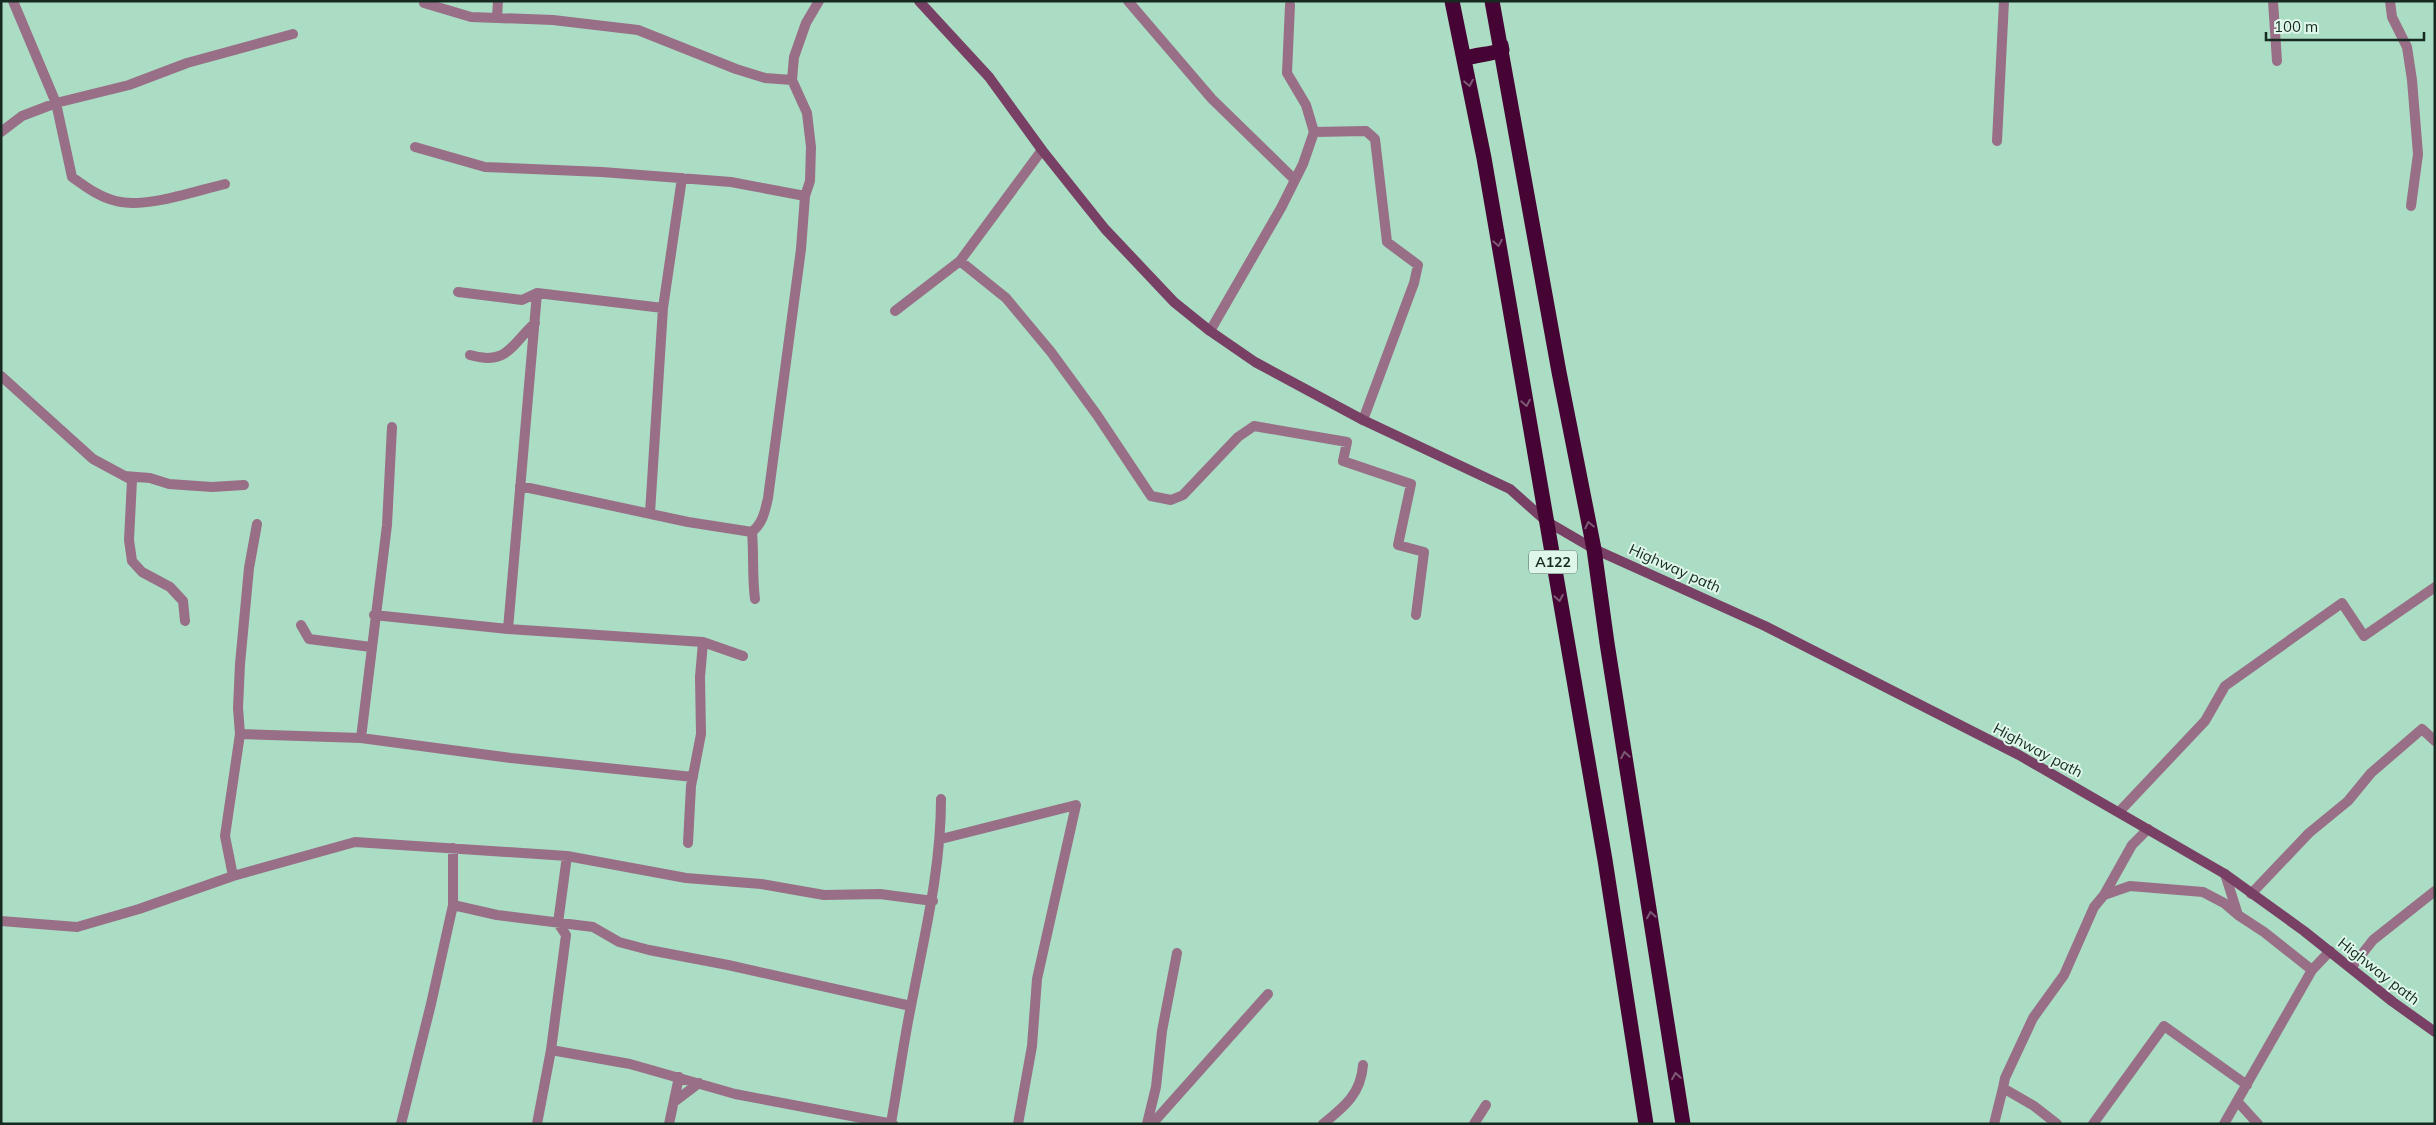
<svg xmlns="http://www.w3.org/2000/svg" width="2436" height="1125" viewBox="0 0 2436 1125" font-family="Mulish,sans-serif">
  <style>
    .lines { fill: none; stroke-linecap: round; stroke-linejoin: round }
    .street { stroke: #986f87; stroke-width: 10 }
    .secondary { stroke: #794065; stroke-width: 10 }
    .highway { stroke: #460434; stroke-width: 15 }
    .oneway { stroke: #7b5974 }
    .labels { text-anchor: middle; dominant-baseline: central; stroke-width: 4; stroke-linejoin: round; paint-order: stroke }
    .shield { fill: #def7ea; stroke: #52685d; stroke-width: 1 }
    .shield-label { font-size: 14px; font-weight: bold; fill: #162a21 }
    .street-label { font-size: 15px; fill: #162a21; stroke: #def7ea }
  </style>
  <rect width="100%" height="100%" fill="#aaddc3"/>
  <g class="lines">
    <path class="street" d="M13 1 56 103 72 177C86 187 99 197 116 201 145 209 195 191 225 184
      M1128 1 1212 99 1295 180
      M2273 1 2277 61
      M2390 1 2392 17 2407 47 2412 80 2418 154 2411 206
      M424 3 471 17 553 20 638 30 736 69 765 78 792 80
      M497 18 498 1
      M1 132 22 116 56 103 129 85 187 63 293 34
      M1314 132 1366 131 1375 139 1387 242 1418 265 1414 283 1363 420
      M1997 141 2004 1
      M415 147 485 167 602 172 731 182 805 196
      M960 261 1006 298 1051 352 1097 415 1151 496 1171 500 1183 495 1238 437 1254 426 1347 442 1343 461 1411 484 1398 545 1424 552 1416 615
      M458 292 522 300 537 293 663 308
      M895 311 960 261 1042 150
      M1210 331 1281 208 1303 164 1314 132 1306 105 1287 73 1290 5
      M470 355C507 366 511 345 535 323
      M1 376 93 459 132 480 129 540 132 561 142 572 170 587 183 601 185 621
      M124 476 150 478 169 484 212 487 244 485
      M520 486 688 522 752 532C763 523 765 511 768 498L801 249 805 196 810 181 811 147 807 113 792 80 794 57 806 23 819 1
      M650 513 663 308 682 178
      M752 532C754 555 752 577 755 599
      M374 615 508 629 703 642 700 677 701 734 691 786 688 843
      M301 625 309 639 371 647
      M508 629 537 293
      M703 642 743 656
      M240 734 361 738 511 758 693 777
      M361 738 387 525 392 427
      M2119 812 2205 721 2225 686 2342 603 2364 636 2435 587
      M941 839 1076 805 1037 979 1032 1046 1018 1124
      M2225 874 2238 915 2264 932 2312 970
      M233 876 225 836 240 734 238 708 240 664 249 568 257 524
      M2251 894 2309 833 2348 801 2371 773 2422 729 2435 741
      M2104 895 2130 886 2203 892 2224 903 2238 915
      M453 905 497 915 593 927 619 942 649 950 728 965 911 1006
      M1 921 77 927 139 909 233 876 355 842 567 856 686 878 761 884 824 895 880 894 933 901
      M2351 968 2373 940 2435 891
      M551 1050 630 1064 735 1094 893 1124
      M2237 1101 2258 1124
      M674 1102 699 1083
      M891 1123C898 1084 903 1045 911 1006 924 937 941 870 941 799
      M401 1124 431 1004 453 905V848
      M537 1124 551 1050 566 935 558 923 567 856
      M669 1124 679 1077
      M1147 1124 1156 1087 1162 1031 1177 953
      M1152 1124 1268 994
      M1323 1124C1344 1107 1361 1094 1363 1065
      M1474 1124 1486 1105
      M1994 1124 2003 1088
      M2057 1124 2034 1106 2003 1088 2005 1078 2033 1018 2064 975 2094 907 2104 895 2132 845 2148 829
      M2093 1124 2164 1026 2247 1085
      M2224 1124 2312 970 2330 951"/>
    <path class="secondary" d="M919 1 989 77 1042 150 1105 229 1174 302 1210 331 1255 362 1363 420 1510 489 1546 521 1594 549 1765 626 2019 755 2225 874 2304 931 2393 1002 2435 1032"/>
    <path class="highway" d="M1452 1 1484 158 1605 860 1646 1124
      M1492 1 1559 372 1594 549 1607 643 1683 1124
      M1464 59C1477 54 1489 55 1502 50L1501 45"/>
  </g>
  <defs><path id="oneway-chevron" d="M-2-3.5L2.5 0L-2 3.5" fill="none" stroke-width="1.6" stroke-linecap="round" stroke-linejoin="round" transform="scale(1.25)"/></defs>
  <g class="oneway">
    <use href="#oneway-chevron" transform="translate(1469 83) rotate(79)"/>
    <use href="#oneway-chevron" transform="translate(1498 243) rotate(80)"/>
    <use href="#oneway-chevron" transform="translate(1526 403) rotate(80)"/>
    <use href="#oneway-chevron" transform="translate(1589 525) rotate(-102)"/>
    <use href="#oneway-chevron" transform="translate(1559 598) rotate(80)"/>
    <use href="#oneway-chevron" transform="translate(1625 755) rotate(-99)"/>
    <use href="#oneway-chevron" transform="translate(1651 915) rotate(-99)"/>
    <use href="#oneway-chevron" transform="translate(1676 1076) rotate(-99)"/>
  </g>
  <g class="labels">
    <rect class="shield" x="1529" y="550.5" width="48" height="23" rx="4"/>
    <g class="shield-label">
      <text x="1553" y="562">A122</text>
    </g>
    <g class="street-label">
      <text transform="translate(1675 568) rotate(24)">Highway path</text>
      <text transform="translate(2038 750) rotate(28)">Highway path</text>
      <text transform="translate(2379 971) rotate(38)">Highway path</text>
    </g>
  </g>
  <rect width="2436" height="1125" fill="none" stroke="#162a21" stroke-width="5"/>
  <path d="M2266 32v8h158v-8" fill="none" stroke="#162a21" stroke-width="2.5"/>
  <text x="2274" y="32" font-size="15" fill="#162a21" stroke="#def7ea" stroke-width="4" paint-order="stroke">100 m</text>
</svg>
